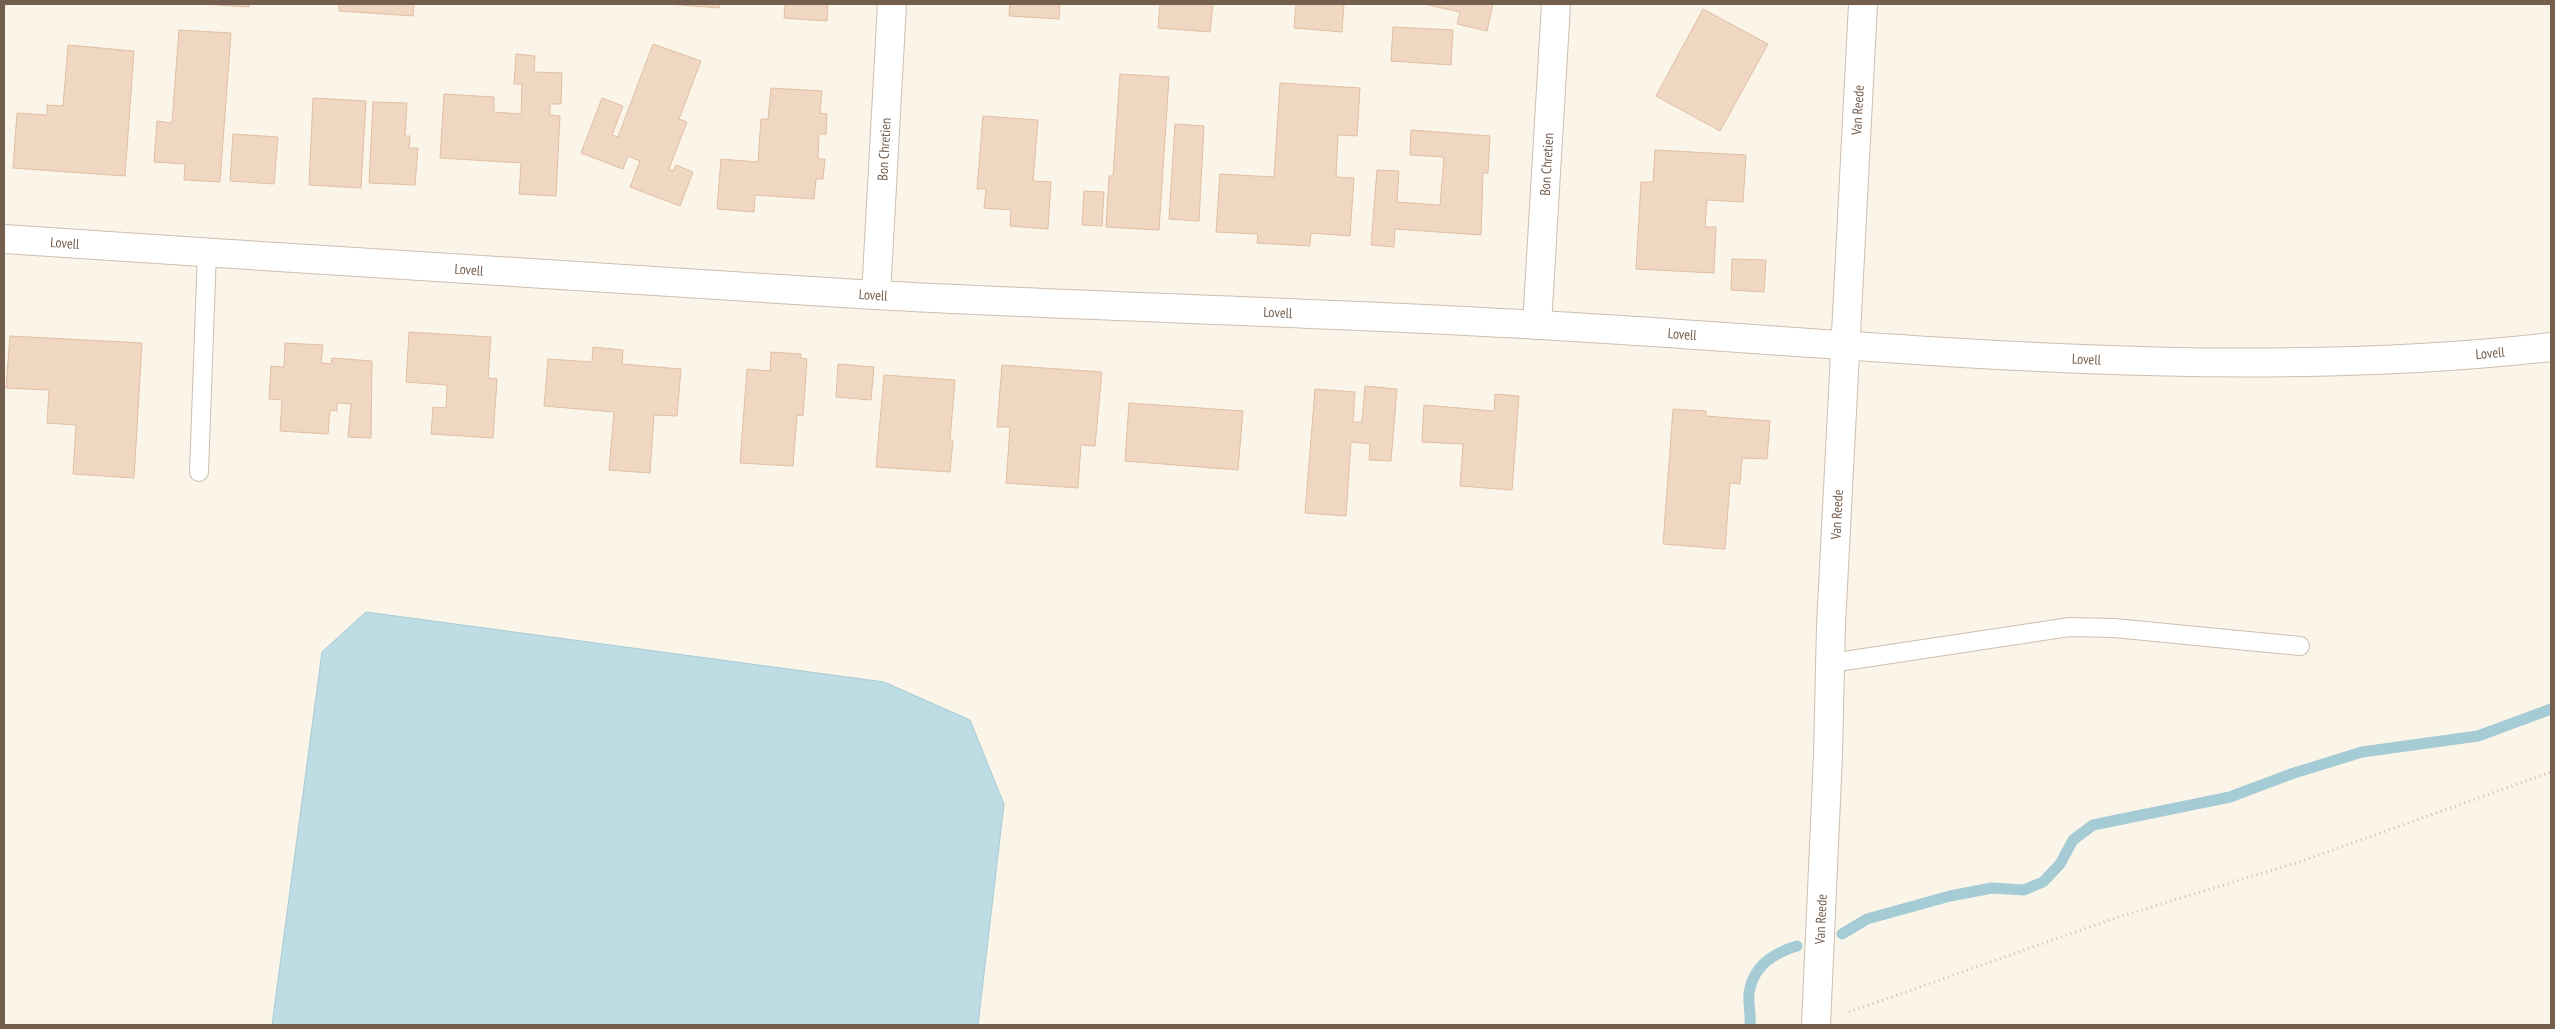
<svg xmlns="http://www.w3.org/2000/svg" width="2555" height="1029" viewBox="0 0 2555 1029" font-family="'PT Sans Narrow',sans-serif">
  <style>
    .water { fill: #bedce4; stroke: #a5cbd5 }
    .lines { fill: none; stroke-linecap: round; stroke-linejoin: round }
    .stream { stroke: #a5cbd5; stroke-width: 11 }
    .building { fill: #efd7c2; stroke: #e1bfa4 }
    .service-casing { stroke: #cdbeb0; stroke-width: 20 }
    .minor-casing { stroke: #cdbeb0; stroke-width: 30 }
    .path { stroke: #d4baa5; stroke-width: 3; stroke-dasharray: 1 4; stroke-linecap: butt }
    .service { stroke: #fff; stroke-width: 18 }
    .minor { stroke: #fff; stroke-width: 28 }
    .labels { text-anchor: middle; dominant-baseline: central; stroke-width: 4.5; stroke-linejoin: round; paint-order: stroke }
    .street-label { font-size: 14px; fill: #745e4e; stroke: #fef9f0 }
  </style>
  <rect width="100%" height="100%" fill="#fbf5e9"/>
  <path class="water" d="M366 612 884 682 970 720 1004 804 978 1025H272L322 652Z"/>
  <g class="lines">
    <path class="stream" d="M1842 934 1867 919 1950 896 1992 888 2024 890 2043 882 2060 864 2073 840 2093 825 2230 797 2291 774 2362 752 2478 736 2551 709
      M1750 1025C1751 1014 1748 1004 1749 993 1753 966 1773 953 1797 946"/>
  </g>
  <path class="building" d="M202 4H249V7Z
    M339 4H414L413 16 339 11Z
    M668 4H720L719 8Z
    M785 4H828L827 21 784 18Z
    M1010 4H1060L1059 19 1009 16Z
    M1160 4H1213L1210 32 1158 28Z
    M1296 4H1344L1342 32 1294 28Z
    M1424 4H1493L1487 31 1457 24 1460 12Z
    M1703 9 1768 44 1720 131 1656 96Z
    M1393 27 1453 30 1451 65 1391 61Z
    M179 30 231 33 220 182 184 180 185 164 154 162 157 121 172 123Z
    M653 44 701 61 679 119 687 122 669 169 673 171 676 165 693 172 680 206 630 187 640 161 628 156 623 169 581 153 602 98 623 106 612 135 618 137Z
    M68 45 134 51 125 176 13 168 17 113 47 115V105L63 106Z
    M516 54 535 56 534 72 562 73 561 104H550V115L560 116 556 196 519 194 521 163 440 158 444 94 494 97V112L521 114 522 84H514Z
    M1120 74 1169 77 1159 230 1106 227 1109 176H1113Z
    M1280 83 1360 88 1357 136 1338 135 1336 177 1354 178 1350 236 1311 233 1310 246 1257 243 1258 234 1216 232 1220 174 1274 177Z
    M771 88 822 91 820 113 827 114 826 134H819L818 159H825L823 179H816L814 199 755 195 754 212 717 209 721 159 758 162 761 119H768Z
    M313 98 366 101 361 188 309 185Z
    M373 102 407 103 405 136H410L409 148H418L415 185 369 183Z
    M983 116 1038 120 1033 181 1051 182 1048 229 1010 226 1011 210 984 208 986 189H977Z
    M1175 124 1204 126 1199 221 1169 219Z
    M1411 130 1490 136 1488 173H1483L1481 235 1395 229 1394 247 1371 245 1377 170 1399 171 1397 202 1440 205 1444 157 1410 155Z
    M233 134 278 137 274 184 230 181Z
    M1655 150 1746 155 1743 202 1707 200 1705 227H1716L1714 273 1636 269 1641 182H1653Z
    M1084 191 1104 192 1102 226 1082 225Z
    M1732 259 1766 260 1764 292 1731 290Z
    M409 332 491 337 488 378 497 379 493 438 431 434 433 407 446 408 447 385 406 382Z
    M10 336 142 343 134 478 73 474 76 425 47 423 49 390 6 388Z
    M285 343 323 345 321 363 331 364 332 358 372 361 371 438 348 437 351 404 337 403V411L330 410 328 434 280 431 282 400 269 399 271 366 284 367Z
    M593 347 623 350 622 364 681 369 677 416 654 415 650 473 609 470 614 412 544 406 548 359 592 362Z
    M771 352 801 354 800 358 807 359 803 416 797 415 793 466 740 463 747 369 770 371Z
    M838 364 874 367 871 400 836 397Z
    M1002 365 1102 372 1095 446 1081 445 1078 488 1006 483 1010 427H997Z
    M884 375 955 380 950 440H953L950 472 876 467Z
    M1365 386 1397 389 1391 461 1369 460 1370 444 1351 442 1346 516 1305 513 1315 389 1355 392 1353 422H1362Z
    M1495 394 1519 396 1512 490 1460 486 1463 444 1422 442 1424 405 1494 411Z
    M1129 403 1243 411 1238 470 1125 461Z
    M1673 409 1706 411V416L1770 421 1767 459 1742 458 1740 484 1730 483 1725 549 1663 544Z"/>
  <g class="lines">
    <defs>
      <path id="service" d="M199 472 207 252
        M1831 663 2070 627 2114 628 2300 646"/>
      <g id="minor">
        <path id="s1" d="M4 239C294 258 584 278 874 295 1096 307 1318 312 1540 325 1877 344 2215 385 2551 347"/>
        <path id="s2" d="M876 295 892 4"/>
        <path id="s3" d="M1537 325 1556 4"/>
        <path id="s4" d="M1816 1025 1828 755 1831 625 1863 4"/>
      </g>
    </defs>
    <use href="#service" class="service-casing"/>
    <use href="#minor" class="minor-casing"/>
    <path class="path" d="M1849 1012 2112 919 2299 862 2551 772"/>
    <use href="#service" class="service"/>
    <use href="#minor" class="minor"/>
  </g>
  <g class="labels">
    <g class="street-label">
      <text stroke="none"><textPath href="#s4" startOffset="916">Van Reede</textPath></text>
      <text stroke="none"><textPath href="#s2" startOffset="146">Bon Chretien</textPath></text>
      <text stroke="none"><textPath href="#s3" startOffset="161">Bon Chretien</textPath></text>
      <text stroke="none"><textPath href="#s1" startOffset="61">Lovell</textPath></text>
      <text stroke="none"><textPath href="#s1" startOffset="466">Lovell</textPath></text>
      <text stroke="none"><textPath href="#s1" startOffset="871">Lovell</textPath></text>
      <text stroke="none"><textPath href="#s1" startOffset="1276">Lovell</textPath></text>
      <text stroke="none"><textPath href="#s1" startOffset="1681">Lovell</textPath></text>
      <text stroke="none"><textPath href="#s1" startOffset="2490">Lovell</textPath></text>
      <text stroke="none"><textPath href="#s1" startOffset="2086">Lovell</textPath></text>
      <text stroke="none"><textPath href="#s4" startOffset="511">Van Reede</textPath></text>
      <text stroke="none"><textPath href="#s4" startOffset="106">Van Reede</textPath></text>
    </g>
  </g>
  <rect width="2555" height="1029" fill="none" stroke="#745e4e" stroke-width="10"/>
</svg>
